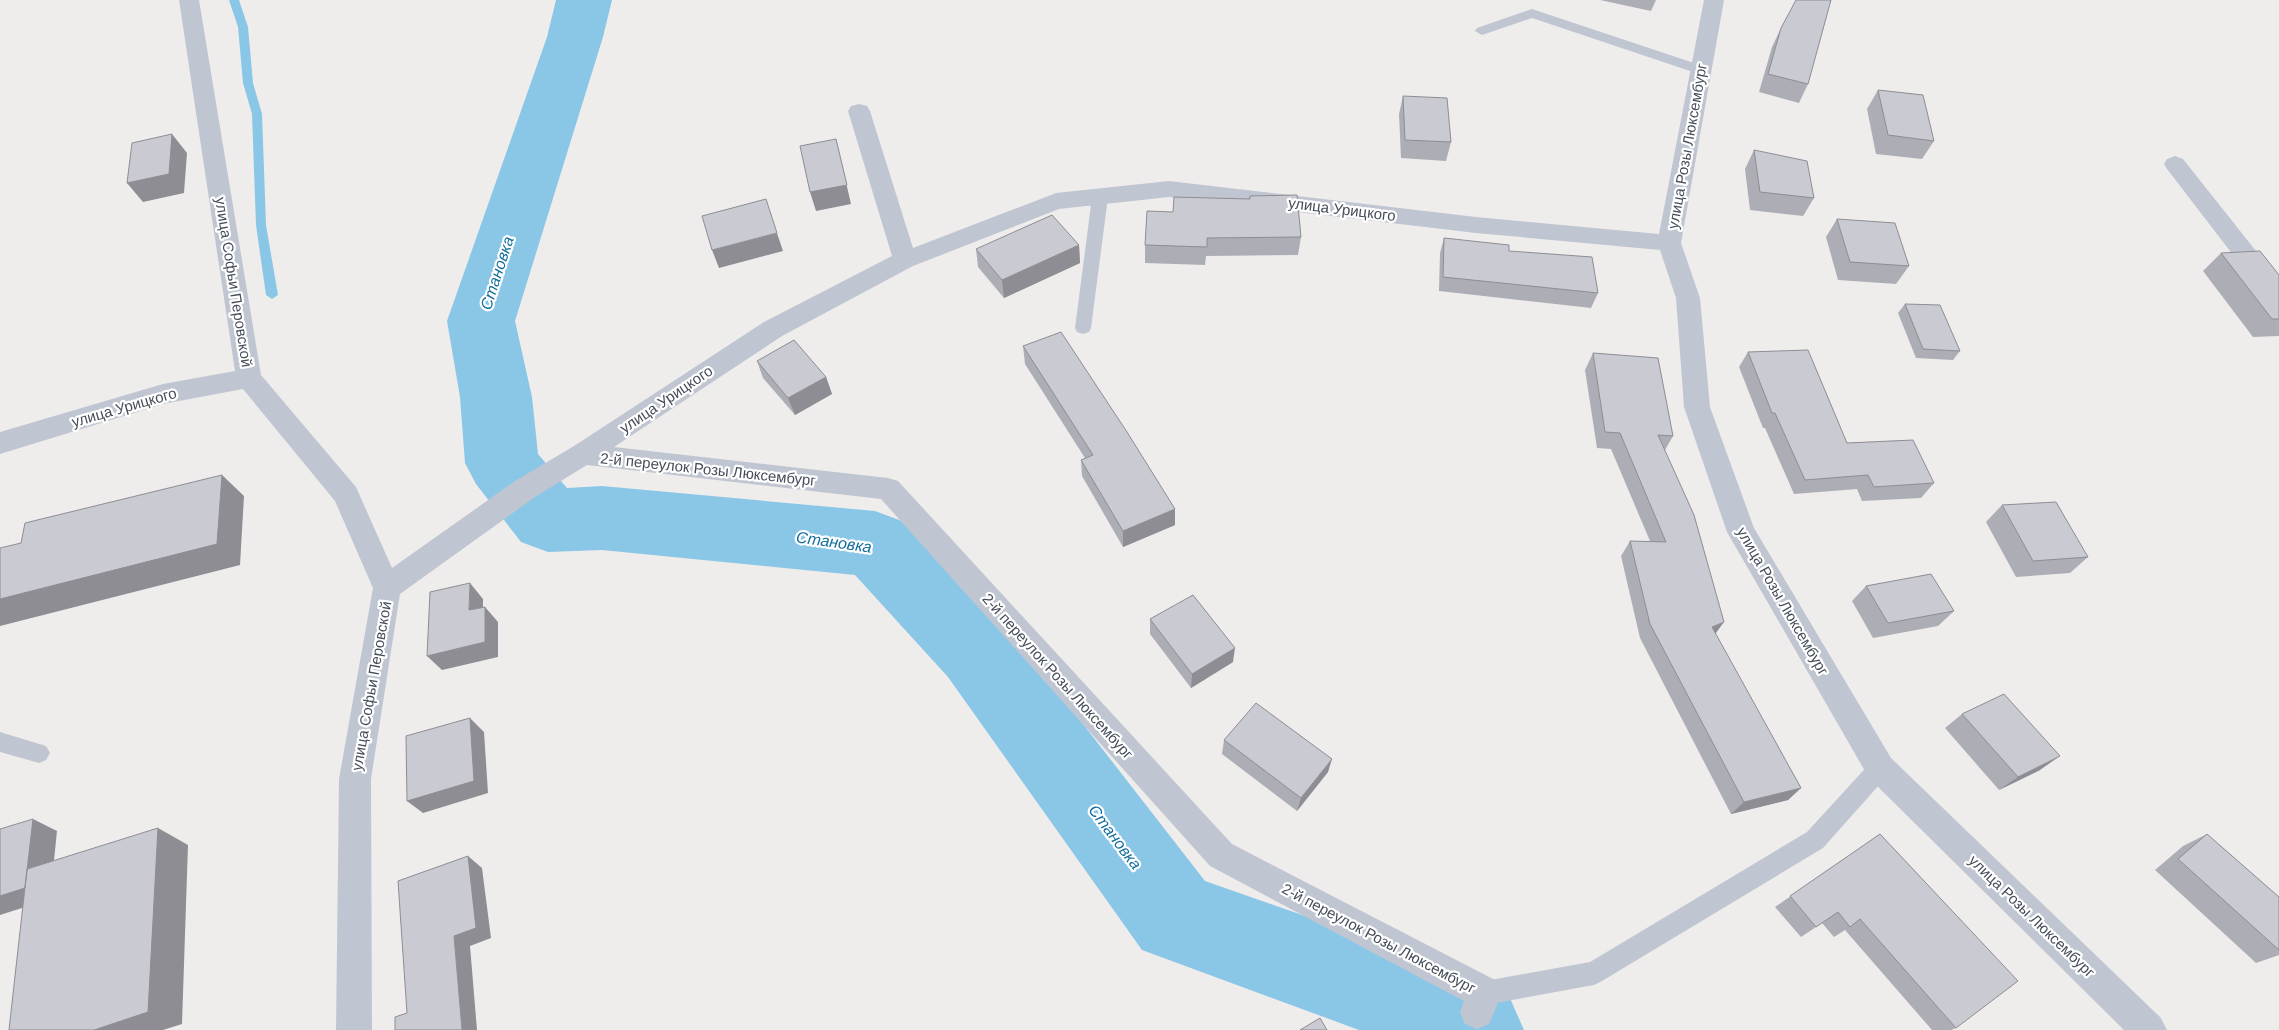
<svg xmlns="http://www.w3.org/2000/svg" width="2279" height="1030" viewBox="0 0 2279 1030" font-family="Helvetica,sans-serif">
  <style>
    .lines { fill: none; stroke-linecap: round; stroke-linejoin: round }
    .stream { fill: #8ac7e7; fill-rule: evenodd }
    .river { fill: #8ac7e7; fill-rule: evenodd }
    .service { fill: #c0c6d1; fill-rule: evenodd }
    .minor { fill: #c0c6d1; fill-rule: evenodd }
    .wall { fill: #adaeb5 }
    .shaded-wall { fill: #8d8d93 }
    .building { fill: #c9cad2; stroke: #8d8d93 }
    .labels { text-anchor: middle; dominant-baseline: central; stroke-width: 4.5; stroke-linejoin: round; paint-order: stroke }
    .street-label { font-size: 15px; fill: #454d59; stroke: #fff }
    .water-label { font-size: 16px; font-style: italic; fill: #126e9f; stroke: #fff }
  </style>
  <rect width="100%" height="100%" fill="#efecec"/>
  <g class="lines">
    <path class="stream" d="M229 0H239L248 27 253 83 262 114 266 225 278 295 272 299 266 295 256 225 252 114 243 83 238 27Z"/>
    <path class="river" d="M556 0H612L603 37 515 321 532 397 538 454 567 488 602 486 875 511 902 521 1006 625 1205 881 1462 971 1496 985 1509 996 1524 1030H1359L1142 950 948 677 855 575 602 550 548 552 521 542 476 484 465 463 460 397 447 321 547 37Z"/>
    <path class="service" d="M1532 9 1706 67 1708 70 1701 75 1696 73 1532 18 1482 35 1475 31 1477 28Z
      M1100 192 1106 193 1108 197 1091 328 1089 332 1083 334 1077 332 1075 328 1092 197 1094 193Z
      M0 732 46 746 50 753 46 760 39 763 0 752Z
      M1880 758 1888 761 1891 768 1888 775 1823 848 1602 981 1594 985 1485 1005 1477 1001 1473 993 1477 985 1485 981 1590 962 1807 832 1872 761Z"/>
    <path class="minor" d="M179 0H199L261 375 356 487 392 568 515 481 574 446 764 322 892 256 848 111 851 106 859 104 867 106 870 111 913 248 1056 193 1169 181 1476 217 1659 234 1704 0H1724L1681 243 1700 298 1710 407 1754 528 1891 758 2161 1018 2167 1030H2124L1869 778 1727 532 1684 407 1676 298 1660 250 1476 233 1169 197 1059 209 913 266 782 336 614 447 888 478 898 481 1232 844 1497 981 1502 993 1489 1024 1477 1029 1465 1024 1460 1012 1464 1001 1210 866 881 499 587 465 535 497 400 594 371 779 372 1030H336L339 779 373 588 335 501 243 389 163 404 0 454V432L163 384 235 371Z
      M2175 156 2183 159 2279 280V306L2270 303 2167 169 2164 164 2167 159Z"/>
  </g>
  <path class="wall" d="M1600 0H1656L1651 11Z
    M1781 28 1808 84 1799 103 1759 92 1772 47Z
    M1878 90 1934 141 1922 159 1876 154 1867 109Z
    M1403 96 1451 142 1446 161 1401 158 1399 114Z
    M1754 150 1814 198 1803 216 1750 210 1745 169Z
    M1250 196 1301 237 1298 255 1206 256 1205 265 1145 263V245L1173 212 1249 199Z
    M1837 219 1909 266 1896 284 1838 280 1826 237Z
    M1444 238 1509 251 1598 293 1591 308 1439 291 1440 253Z
    M1079 245 1080 263 1004 298 978 267 976 249Z
    M2221 253 2279 275V336L2253 337 2203 271Z
    M1905 304 1960 351 1953 360 1916 358 1898 313Z
    M1023 346 1175 525 1123 547 1082 476 1081 460 1085 458 1025 364Z
    M1748 352 1847 443 1934 483 1921 498 1862 501 1857 489 1794 494 1765 428H1763L1739 367Z
    M1593 353 1673 436 1665 450 1715 634 1801 788 1788 800 1731 814 1640 638 1621 556 1630 541H1650L1611 449 1597 448 1585 370Z
    M757 361 826 377 832 394 795 415 763 378Z
    M2002 505 2088 557 2070 573 2016 577 1986 522Z
    M1866 586 1954 611 1938 626 1873 638 1852 601Z
    M1150 619 1233 662 1191 688 1150 634Z
    M1962 714 2040 770 1999 790 1945 728Z
    M1224 740 1328 772 1297 811 1222 754Z
    M1880 834 1956 1028 1951 1030H1932L1845 930 1834 937 1822 923 1801 937 1775 907Z
    M2207 834 2279 897V955L2256 963 2155 870 2183 846Z"/>
  <path class="shaded-wall" d="M172 134 187 153 184 193 143 202 127 183Z
    M836 139 851 204 816 211 810 192Z
    M777 233 783 251 719 268 712 250Z
    M1079 245 1080 263 1004 298 1002 280Z
    M826 377 832 394 795 415 788 398Z
    M222 475 244 496 240 565 0 626V599Z
    M1175 509V525L1123 547V531Z
    M470 583 483 599V625L469 610Z
    M485 607 498 622V657L442 670 427 656Z
    M1724 622 1713 637 1712 627Z
    M1235 648 1233 662 1191 688 1192 674Z
    M470 718 484 732 488 793 423 813 407 801Z
    M2060 756 2040 770 1999 790 2018 777Z
    M1332 759 1328 772 1297 811 1301 798Z
    M1801 788 1788 800 1731 814 1744 802Z
    M33 819 57 831 50 899 0 915V896Z
    M158 828 188 845 182 1024 163 1030H94Z
    M468 856 482 868 491 938 470 946 477 1030H462L454 936Z"/>
  <path class="building" d="M1796 0H1831L1808 84 1768 74 1781 28Z
    M1878 90 1923 95 1934 141 1888 135Z
    M1403 96 1447 98 1451 142 1405 140Z
    M172 134 169 174 127 183 132 143Z
    M836 139 847 185 810 192 800 146Z
    M1754 150 1807 161 1814 198 1760 192Z
    M1297 195 1301 237 1207 238V247L1145 245 1147 211 1173 212 1174 197 1250 199V196Z
    M766 199 777 233 712 250 702 216Z
    M1052 215 1079 245 1002 280 976 249Z
    M1837 219 1895 223 1909 266 1850 262Z
    M1444 238 1509 245V251L1592 257 1598 293 1443 277Z
    M2260 251 2279 275V319H2272L2221 253Z
    M1905 304 1940 305 1960 351 1923 349Z
    M1061 332 1127 432 1175 509 1123 531 1081 460 1093 455 1023 346Z
    M794 340 826 377 788 398 757 361Z
    M1808 350 1847 443 1913 440 1934 483 1874 487 1868 475 1805 480 1775 413H1772L1748 352Z
    M1593 353 1658 358 1673 436 1658 435 1694 515 1724 622 1712 627 1801 788 1744 802 1650 624 1630 541 1666 542 1620 433 1605 432Z
    M222 475 217 544 0 599V548L21 543 25 523Z
    M2056 502 2088 557 2033 561 2002 505Z
    M1931 574 1954 611 1888 623 1866 586Z
    M470 583 469 610 485 607V642L427 656 430 592Z
    M1193 595 1235 648 1192 674 1150 619Z
    M2004 694 2060 756 2018 777 1962 714Z
    M1256 703 1332 759 1301 798 1224 740Z
    M470 718 474 781 407 801 406 736Z
    M33 819 25 888 0 896V829Z
    M158 828 148 1012 94 1030H9L27 869Z
    M1880 834 2018 981 1956 1028 1860 919 1850 927 1838 912 1816 927 1790 896Z
    M2207 834 2279 897V950L2178 859Z
    M468 856 476 928 454 936 462 1030H395V1017L407 1013 398 881Z
    M1320 1018 1327 1030H1300Z"/>
  <g class="labels">
    <g class="street-label">
      <text transform="translate(1687 146) rotate(-80)">улица Розы Люксембург</text>
      <text transform="translate(1342 209) rotate(7)">улица Урицкого</text>
      <text transform="translate(234 282) rotate(81)">улица Софьи Перовской</text>
      <text transform="translate(666 399) rotate(-34)">улица Урицкого</text>
      <text transform="translate(124 407) rotate(-16)">улица Урицкого</text>
      <text transform="translate(708 469) rotate(6)">2-й переулок Розы Люксембург</text>
      <text transform="translate(1783 601) rotate(60)">улица Розы Люксембург</text>
      <text transform="translate(1058 676) rotate(48)">2-й переулок Розы Люксембург</text>
      <text transform="translate(371 686) rotate(-80)">улица Софьи Перовской</text>
      <text transform="translate(2032 916) rotate(44)">улица Розы Люксембург</text>
      <text transform="translate(1379 938) rotate(28)">2-й переулок Розы Люксембург</text>
    </g>
    <g class="water-label">
      <text transform="translate(497 273) rotate(-72)">Становка</text>
      <text transform="translate(834 542) rotate(8)">Становка</text>
      <text transform="translate(1115 837) rotate(53)">Становка</text>
    </g>
  </g>
</svg>
